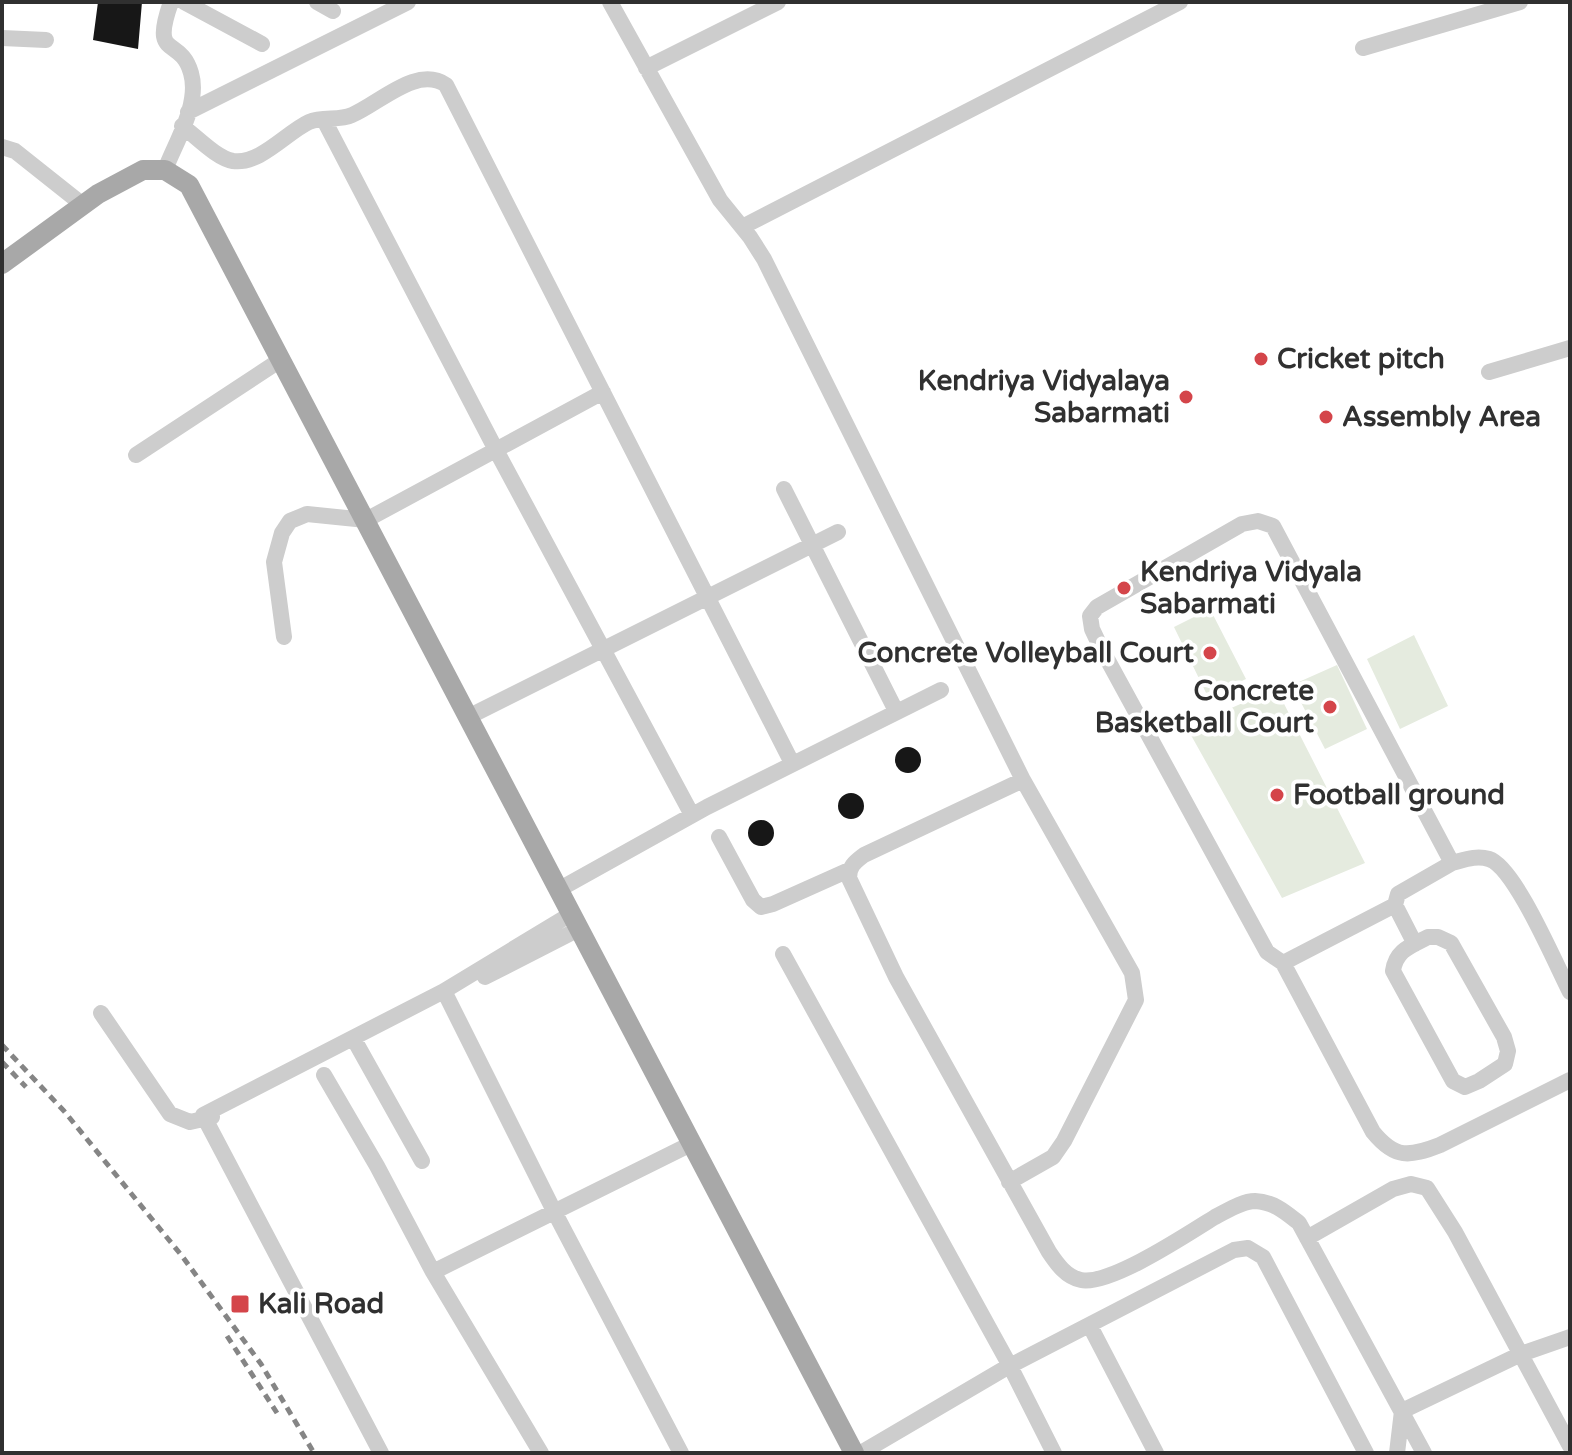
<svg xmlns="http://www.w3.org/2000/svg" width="1572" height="1455" viewBox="0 0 1572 1455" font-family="'Varela Round',sans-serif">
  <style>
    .green { fill: #e5ebdf }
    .building { fill: #171717 }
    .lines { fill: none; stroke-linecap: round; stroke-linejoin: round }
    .minor { stroke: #cdcdcd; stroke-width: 16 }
    .major { stroke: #a8a8a8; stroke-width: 20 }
    .rail { stroke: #858585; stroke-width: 5; stroke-dasharray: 8 6; stroke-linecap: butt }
    .poi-dot { fill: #d4454a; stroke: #fff; stroke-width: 3 }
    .labels { text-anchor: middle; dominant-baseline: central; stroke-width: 8; stroke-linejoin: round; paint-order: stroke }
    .poi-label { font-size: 28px; font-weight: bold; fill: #303030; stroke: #fff; text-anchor: start }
  </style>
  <rect width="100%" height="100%" fill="#fff"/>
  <path class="green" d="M1210 609 1246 679 1208 697 1174 627Z
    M1414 635 1448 706 1400 729 1367 659Z
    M1337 665 1367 729 1325 749 1292 685Z
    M1276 688 1365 863 1282 898 1187 728Z"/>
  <path class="building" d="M98 2H142L138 49 93 40Z
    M895 760a13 13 0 1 1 26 0a13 13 0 1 1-26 0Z
    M838 806a13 13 0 1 1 26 0a13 13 0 1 1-26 0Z
    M748 833a13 13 0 1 1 26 0a13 13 0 1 1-26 0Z"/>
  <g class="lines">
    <path class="minor" d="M184 2 262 44
      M317 2 333 11
      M610 2 720 200 750 237 764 259 1023 780 1132 973 1136 1000 1064 1141 1053 1157 1009 1182
      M2 38 46 40
      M1363 48 1520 2
      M646 68 778 2
      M188 112 408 2
      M324 120 496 450 692 815
      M182 126C196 136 216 158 233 161 260 165 287 132 309 122 323 116 339 121 352 115 380 103 417 65 446 85L792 763
      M2 147 15 151 83 205
      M165 170C176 141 200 104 191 73 180 35 150 61 171 2
      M742 227 1180 2
      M1489 372 1570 348
      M136 455 282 359
      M784 489 896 711
      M284 637 274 562 282 533 290 521 307 514 366 520 603 392
      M468 717 838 532
      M1023 780 864 855C855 862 849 866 849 878L896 977 1049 1252C1057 1264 1066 1277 1081 1280 1110 1286 1189 1233 1215 1217 1227 1211 1242 1201 1255 1201 1274 1202 1285 1212 1299 1223L1424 1453
      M719 837 753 900 761 907 773 904 849 870
      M1452 863C1464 860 1476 855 1489 859 1515 867 1556 965 1570 992
      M558 890 707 807 941 690
      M1395 905 1415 944
      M1428 937H1438L1451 943 1504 1037 1508 1051 1505 1064 1479 1081 1465 1087 1453 1081 1393 971C1396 950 1411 946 1428 937Z
      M783 954 1010 1366 1054 1453
      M1283 963 1395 905 1398 894 1452 863 1273 526 1258 521 1242 524 1097 607 1090 616 1092 629 1100 646 1267 952 1283 963 1373 1132C1395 1159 1409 1157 1440 1145L1570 1080
      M485 977 579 929
      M444 991 555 1213 681 1453
      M101 1013 170 1114 190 1122 212 1117
      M356 1043 422 1161
      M324 1075 377 1166 433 1272 541 1453
      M1307 1238 1393 1189 1411 1184 1427 1188 1455 1232 1570 1446
      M433 1272 691 1144
      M1090 1326 1156 1453
      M1402 1411 1521 1354 1570 1337
      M381 1453 203 1115 444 991 571 914
      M861 1453 1004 1369 1234 1250 1248 1248 1263 1257 1366 1453
      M1397 1453 1402 1411"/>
    <path class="major" d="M2 264 98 194 143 170H165L189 185 854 1453"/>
    <path class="rail" d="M2 1045 64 1111 182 1256 261 1364 314 1453
      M2 1062 26 1087
      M227 1336 277 1413"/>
  </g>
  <g class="poi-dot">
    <circle cx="1261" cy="359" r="8"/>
    <circle cx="1186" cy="397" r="8"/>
    <circle cx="1326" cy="417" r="8"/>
    <circle cx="1124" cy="588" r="8"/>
    <circle cx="1210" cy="653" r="8"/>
    <circle cx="1330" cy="707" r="8"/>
    <circle cx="1277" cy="795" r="8"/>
    <rect x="230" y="1294" width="20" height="20" rx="4"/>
  </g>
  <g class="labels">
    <g class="poi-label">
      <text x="1277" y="359">Cricket pitch</text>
      <text x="1170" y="381" text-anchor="end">Kendriya Vidyalaya<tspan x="1170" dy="32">Sabarmati</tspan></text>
      <text x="1342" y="417">Assembly Area</text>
      <text x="1140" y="572">Kendriya Vidyala<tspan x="1140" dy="32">Sabarmati</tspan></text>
      <text x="1194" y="653" text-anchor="end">Concrete Volleyball Court</text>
      <text x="1314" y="691" text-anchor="end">Concrete<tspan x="1314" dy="32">Basketball Court</tspan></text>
      <text x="1293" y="795">Football ground</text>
      <text x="258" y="1304">Kali Road</text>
    </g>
  </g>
  <rect width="1572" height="1455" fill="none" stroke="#303030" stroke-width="8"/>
</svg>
